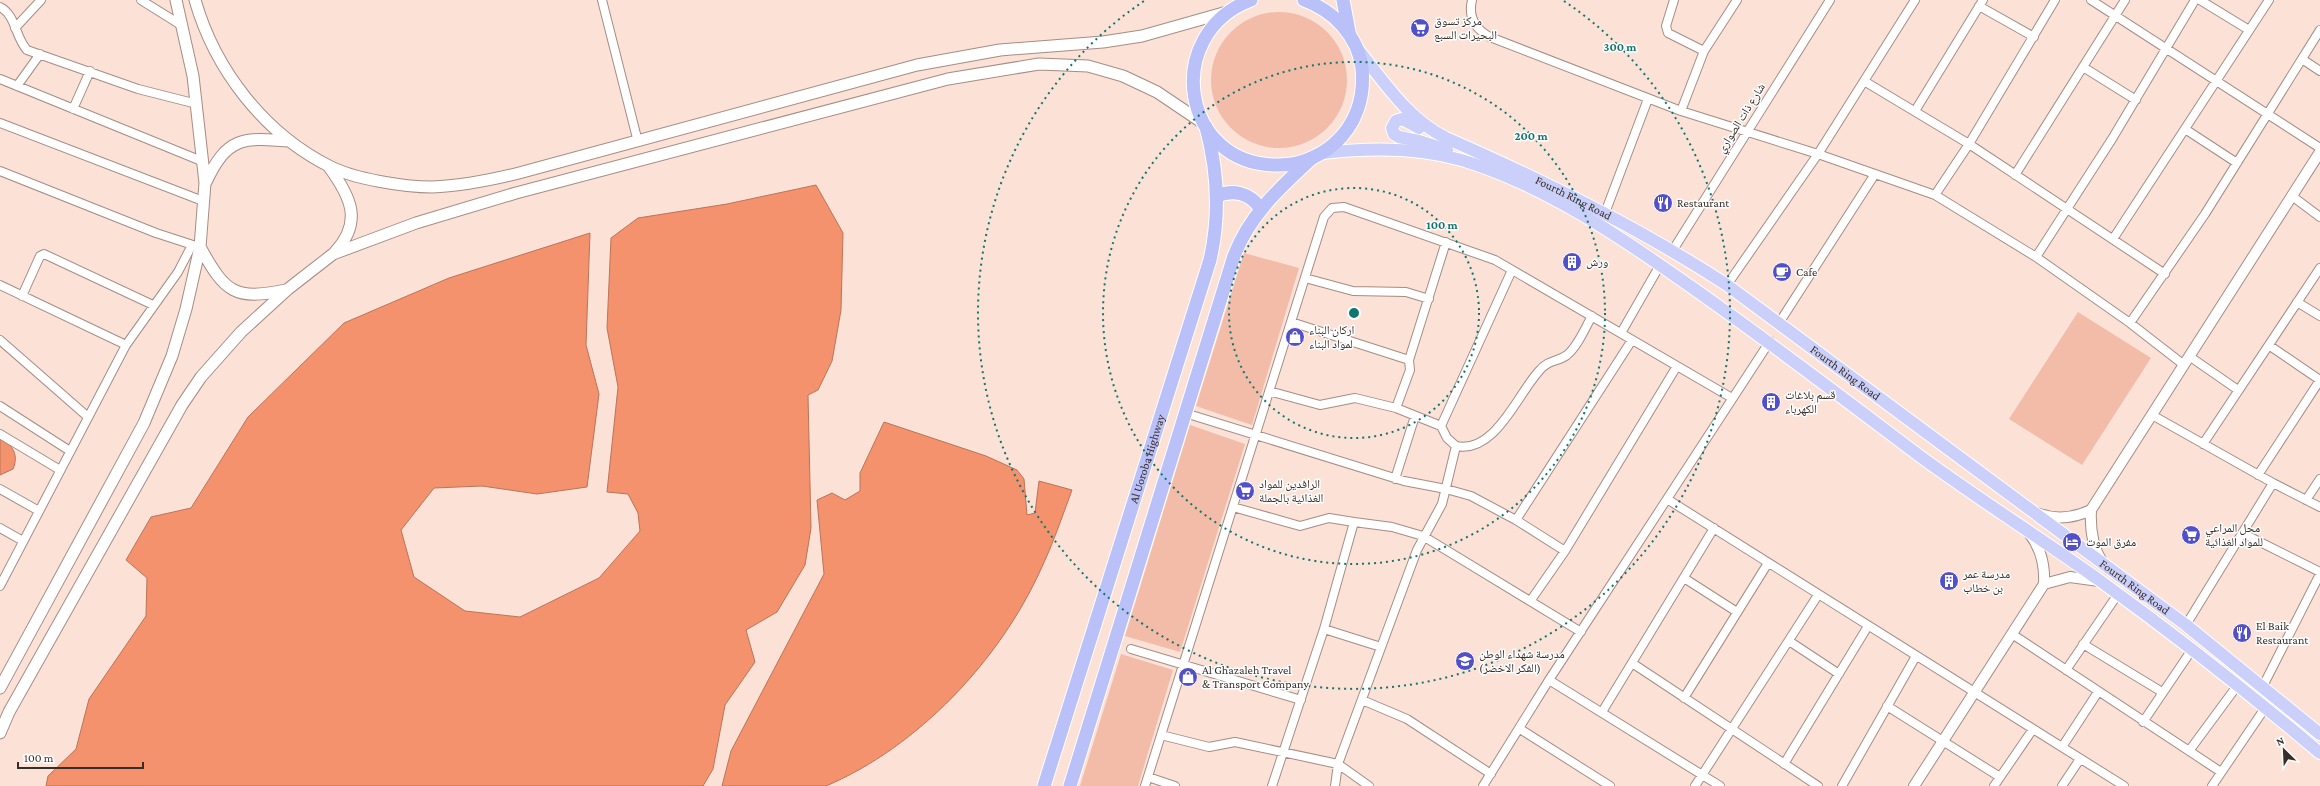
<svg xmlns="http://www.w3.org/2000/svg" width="2320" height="786" viewBox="0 0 2320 786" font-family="'Crimson Pro','Noto Naskh Arabic',serif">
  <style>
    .green { fill: #f3bca8 }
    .water { fill: #f3926d; stroke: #bb7459 }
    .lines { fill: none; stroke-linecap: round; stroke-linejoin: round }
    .minor-casing { stroke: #a58d84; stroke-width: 10 }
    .tertiary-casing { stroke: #a58d84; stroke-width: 12 }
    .secondary-casing { stroke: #a58d84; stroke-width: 13 }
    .primary-casing { stroke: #fff; stroke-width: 14 }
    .trunk-casing { stroke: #fff; stroke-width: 15 }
    .minor { stroke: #fff; stroke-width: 8 }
    .tertiary { stroke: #fff; stroke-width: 10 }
    .secondary { stroke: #fff; stroke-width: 11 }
    .primary { stroke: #cbd0fa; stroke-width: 12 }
    .trunk { stroke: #bac0f8; stroke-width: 13 }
    .ring { fill: none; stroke: #0f766e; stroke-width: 2; stroke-dasharray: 2 4 }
    .labels { text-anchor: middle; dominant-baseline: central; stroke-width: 3; stroke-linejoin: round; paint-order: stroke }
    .poi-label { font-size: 12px; fill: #372d29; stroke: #fff; text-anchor: start }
    .street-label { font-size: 12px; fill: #372d29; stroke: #fff }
    .centre { fill: #0f766e; stroke: #fff; stroke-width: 2 }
    .ring-label { font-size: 12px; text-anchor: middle; font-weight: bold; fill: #0f766e; stroke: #fff; stroke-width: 3; stroke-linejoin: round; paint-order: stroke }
  </style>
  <rect width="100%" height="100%" fill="#fce1d7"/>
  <path class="green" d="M1211 80a68 68 0 1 1 136 0a68 68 0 1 1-136 0Z
    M1244 253 1299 268 1252 425 1196 406Z
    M2078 312 2151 358 2082 465 2009 419Z
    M1190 425 1245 444 1180 652 1125 636Z
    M1121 654 1173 670 1138 786H1080Z"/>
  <path class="water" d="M816 185 843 233 841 310 832 361 818 390 808 395 811 528 805 565 777 612 746 630 755 662 725 705 713 769 703 786H46L48 776 76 749 89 699 146 616 147 578 126 560 151 517 191 508 248 417 344 323 449 278 590 233 586 345 599 394 587 487 537 494 482 486 434 488 401 530 414 577 465 611 520 617 599 578 640 531 638 513 628 494 607 492 618 387 607 328 611 238 638 218 727 204Z
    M884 422 986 456 1017 470 1024 479 1027 515 1035 513 1039 481 1072 490C1062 517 1053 544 1041 569 1000 660 918 747 826 786H722L731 751 824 574 817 500 832 493 845 500 860 491V473Z
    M0 438C13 445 19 455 13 469L0 475Z"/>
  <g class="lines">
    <defs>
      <path id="minor" d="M141 0 181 25
        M602 0 638 142
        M1472 0C1468 17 1475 29 1490 37L1681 111 1818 154 1935 195 2036 257 2130 323 2184 365
        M1674 0 1666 26 1668 33 1704 51
        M2091 0 2320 148
        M2200 0 2249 30
        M1979 6 2034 37
        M0 7C16 15 15 37 27 50L138 89 197 104
        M15 28 41 0
        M2302 59 2320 71
        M2083 67 2136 100
        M0 79 204 162
        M1864 81 1969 144 2165 274
        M17 86 40 54
        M73 109 90 71
        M1681 111 1704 51 1737 0
        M1915 111 1983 0
        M0 123 203 201
        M2185 129 2237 163
        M0 171 156 233 196 246
        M2015 175 2125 0
        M1935 195 1969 144 2055 0
        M2292 196 2320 217
        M1605 213 1648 99
        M2113 239 2269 0
        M1673 250 1830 0
        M2036 257 2112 139 2195 0
        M1305 278 1353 291 1406 292 1429 299
        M0 285 126 345
        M1727 285 1818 154 1915 0
        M22 296 40 256 44 254 153 305
        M2297 302 2320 316
        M1291 322 1409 360 1410 370 1396 408
        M1779 323 1875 174
        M2130 323 2205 214 2320 30
        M1621 333 1660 265
        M0 340 88 417
        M2270 346 2320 380
        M2189 356 2238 390
        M1409 360 1446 242
        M1269 391 1320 405 1355 398 1396 408 1441 426 1447 438 1456 446 1442 504 1417 550 1338 764 1335 786
        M0 406 70 451
        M1185 413 1404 481 1446 489 1471 496 1516 520 1565 551
        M2152 415 2273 483 2320 507
        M1441 426 1512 270
        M0 434 60 470
        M2203 444 2320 268
        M1456 446C1495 454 1517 395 1539 371 1549 359 1558 362 1567 355 1578 346 1585 328 1592 316
        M2258 475 2320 380
        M1395 479 1415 416
        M0 489 39 511
        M1667 499 2124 786
        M2306 500 2320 479
        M1233 507 1300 526 1329 518 1354 522
        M1516 520 1632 340
        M0 528 23 541
        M2242 533 2320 572
        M1684 578 1737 612
        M0 586 126 345 178 272 192 245
        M1531 600 1565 551 1677 366
        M2186 625 2273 483
        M1324 629 1381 647
        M2012 634 2221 772
        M1789 641 1839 674
        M2083 644 2162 692
        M1131 649 1301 700
        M1632 663 1818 786
        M2066 670 2118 594
        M1549 680 1720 786
        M2263 686 2320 574
        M1684 698 1768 563
        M1362 700 1407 719 1491 774
        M1887 706 2000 777
        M1602 712 1714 528
        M2143 722 2191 651
        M1520 729 1610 786
        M1161 735 1209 747 1235 742 1338 764 1369 786
        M2062 747 2098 692
        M2189 751 2237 686
        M1784 764 1868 626
        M1148 777 1175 786
        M1145 786 1324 217 1332 208 1344 207 1495 260 1732 398
        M1272 786 1324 629 1354 522 1392 527 1423 536 1581 632
        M1483 786 1549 680 1770 341
        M1695 786 1818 595
        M1842 786 1916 656
        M1994 786 2033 729
        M2062 786 2080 759
        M2212 786 2265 708"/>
      <path id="tertiary" d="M2037 513C2055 520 2074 518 2091 510
        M2102 562C2092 546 2090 529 2091 510L2320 152
        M2044 584 2070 577 2099 581
        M1914 786 2044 584C2045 565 2041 548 2029 533"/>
      <path id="secondary" d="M195 0C215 70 264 133 329 166 354 179 404 187 432 187 462 186 491 180 519 173L917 65 1000 50 1103 42 1142 36 1227 12
        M329 167C351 197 363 222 335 252
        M206 182C227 137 243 137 289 141
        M200 247C225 292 234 301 286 290
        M0 688 144 423 172 356 186 309 200 247 205 183 193 76 176 0
        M0 733 9 712 182 405 201 377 241 332 288 289 333 254 416 223 516 193 948 79 1039 64 1088 66 1123 76 1157 92 1203 123"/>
      <g id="primary">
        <path id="s1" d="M1356 47C1383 80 1407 119 1446 138 1544 181 1638 227 1727 285L2186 625 2320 734"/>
        <path d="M1419 128 1402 119 1396 121 1392 128 1394 134 1399 137 1419 141 1447 150"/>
        <path d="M1322 153C1376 147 1428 147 1480 166 1551 191 1616 234 1677 277 1758 333 1835 392 1913 451 1973 496 2038 536 2099 580 2175 635 2249 693 2320 753"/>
      </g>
      <g id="trunk">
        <path d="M1251 0C1161 34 1181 167 1279 165 1299 165 1319 157 1334 144 1356 125 1365 97 1362 68 1358 36 1334 11 1304 0"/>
        <path d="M1343 0 1349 32"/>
        <path d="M1217 196C1233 189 1250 193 1260 208"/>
        <path id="s2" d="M1044 786 1210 260C1220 216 1218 171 1206 127"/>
        <path d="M1070 786 1234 256C1250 214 1280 188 1312 158"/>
      </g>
    </defs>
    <use href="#minor" class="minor-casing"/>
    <use href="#tertiary" class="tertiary-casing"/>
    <use href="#secondary" class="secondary-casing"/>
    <use href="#primary" class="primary-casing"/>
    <use href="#trunk" class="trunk-casing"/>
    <use href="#minor" class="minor"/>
    <use href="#tertiary" class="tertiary"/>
    <use href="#secondary" class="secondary"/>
    <use href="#primary" class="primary"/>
    <use href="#trunk" class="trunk"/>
  </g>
  <g class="ring">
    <circle cx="1354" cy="313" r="125"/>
    <circle cx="1354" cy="313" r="251"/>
    <path d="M1564 1A376 376 0 1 1 1144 1"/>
  </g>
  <defs>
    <symbol id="supermarket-disc" viewBox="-11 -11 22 22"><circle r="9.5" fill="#5250c7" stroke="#fff"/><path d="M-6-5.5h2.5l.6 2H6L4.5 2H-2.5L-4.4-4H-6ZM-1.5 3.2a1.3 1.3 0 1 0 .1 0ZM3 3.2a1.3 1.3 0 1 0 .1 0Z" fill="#fff"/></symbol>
    <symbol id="restaurant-disc" viewBox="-11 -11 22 22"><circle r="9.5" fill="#5250c7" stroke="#fff"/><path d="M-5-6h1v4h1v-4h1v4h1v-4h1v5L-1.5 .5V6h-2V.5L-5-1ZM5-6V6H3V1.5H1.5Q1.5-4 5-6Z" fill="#fff"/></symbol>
    <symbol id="building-disc" viewBox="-11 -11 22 22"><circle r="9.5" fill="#5250c7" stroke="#fff"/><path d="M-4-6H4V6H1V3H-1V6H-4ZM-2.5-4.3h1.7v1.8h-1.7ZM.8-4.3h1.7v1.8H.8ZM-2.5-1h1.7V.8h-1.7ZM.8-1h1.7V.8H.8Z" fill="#fff"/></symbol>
    <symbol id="cafe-disc" viewBox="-11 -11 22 22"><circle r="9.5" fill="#5250c7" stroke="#fff"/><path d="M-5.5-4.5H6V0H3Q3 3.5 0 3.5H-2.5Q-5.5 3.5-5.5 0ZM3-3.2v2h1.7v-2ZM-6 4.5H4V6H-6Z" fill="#fff"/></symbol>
    <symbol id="shop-disc" viewBox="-11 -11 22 22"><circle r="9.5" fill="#5250c7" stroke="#fff"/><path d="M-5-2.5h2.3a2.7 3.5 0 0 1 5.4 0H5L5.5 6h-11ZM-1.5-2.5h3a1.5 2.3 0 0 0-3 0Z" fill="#fff"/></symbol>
    <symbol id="hotel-disc" viewBox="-11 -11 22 22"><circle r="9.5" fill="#5250c7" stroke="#fff"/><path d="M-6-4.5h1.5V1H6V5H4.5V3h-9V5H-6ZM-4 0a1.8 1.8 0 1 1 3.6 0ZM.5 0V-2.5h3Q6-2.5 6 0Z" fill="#fff"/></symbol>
    <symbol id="school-disc" viewBox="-11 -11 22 22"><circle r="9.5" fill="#5250c7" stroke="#fff"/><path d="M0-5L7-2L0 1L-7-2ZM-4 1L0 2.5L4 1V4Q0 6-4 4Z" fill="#fff"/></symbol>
  </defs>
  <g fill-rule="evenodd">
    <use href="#supermarket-disc" x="1409" y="17" width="22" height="22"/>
    <use href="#restaurant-disc" x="1652" y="192" width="22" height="22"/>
    <use href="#building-disc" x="1561" y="251" width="22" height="22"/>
    <use href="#cafe-disc" x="1771" y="261" width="22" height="22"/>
    <use href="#shop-disc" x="1284" y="326" width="22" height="22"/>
    <use href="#building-disc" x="1760" y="391" width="22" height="22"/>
    <use href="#supermarket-disc" x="1234" y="480" width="22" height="22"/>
    <use href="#supermarket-disc" x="2180" y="524" width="22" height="22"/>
    <use href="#hotel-disc" x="2061" y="531" width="22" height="22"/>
    <use href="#building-disc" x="1938" y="570" width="22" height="22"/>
    <use href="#restaurant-disc" x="2231" y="622" width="22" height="22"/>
    <use href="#school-disc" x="1454" y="650" width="22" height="22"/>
    <use href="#shop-disc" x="1177" y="666" width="22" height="22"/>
  </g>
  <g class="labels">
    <g class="poi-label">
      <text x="1434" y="21">مركز تسوق<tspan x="1434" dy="14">البحيرات السبع</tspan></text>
      <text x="1677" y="203">Restaurant</text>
      <text x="1586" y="262">ورش</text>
      <text x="1796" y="272">Cafe</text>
      <text x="1309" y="330">اركان البناء<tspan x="1309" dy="14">لمواد البناء</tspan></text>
      <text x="1785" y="395">قسم بلاغات<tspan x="1785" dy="14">الكهرباء</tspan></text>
      <text x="1259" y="484">الرافدين للمواد<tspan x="1259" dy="14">الغذائية بالجملة</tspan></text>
      <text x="2205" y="528">محل المراعي<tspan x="2205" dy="14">للمواد الغذائية</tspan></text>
      <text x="2086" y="542">مفرق الموت</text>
      <text x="1963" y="574">مدرسة عمر<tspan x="1963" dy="14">بن خطاب</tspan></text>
      <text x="2256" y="626">El Baik<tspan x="2256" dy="14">Restaurant</tspan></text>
      <text x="1479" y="654">مدرسة شهداء الوطن<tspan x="1479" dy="14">(الفكر الاخضر)</tspan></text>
      <text x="1202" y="670">Al Ghazaleh Travel<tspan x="1202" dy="14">&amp; Transport Company</tspan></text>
    </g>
    <g class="street-label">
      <text transform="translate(1741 118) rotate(-58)">شارع ذات الصواري</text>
      <text stroke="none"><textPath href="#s1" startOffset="270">Fourth Ring Road</textPath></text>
      <text stroke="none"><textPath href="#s1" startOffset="594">Fourth Ring Road</textPath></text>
      <text stroke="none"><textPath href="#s2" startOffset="343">Al Uoroba Highway</textPath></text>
      <text stroke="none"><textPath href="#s1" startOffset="954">Fourth Ring Road</textPath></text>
    </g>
  </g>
  <circle cx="1354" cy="313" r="6" class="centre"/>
  <g class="ring-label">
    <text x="1620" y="51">300 m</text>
    <text x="1531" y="140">200 m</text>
    <text x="1442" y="229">100 m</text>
  </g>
  <g transform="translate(2284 750) rotate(336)" stroke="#ffffff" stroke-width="3" paint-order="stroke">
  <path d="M0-3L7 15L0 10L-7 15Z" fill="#372d29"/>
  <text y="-6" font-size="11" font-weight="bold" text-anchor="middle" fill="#372d29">N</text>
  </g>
  <path d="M18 762v6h125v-6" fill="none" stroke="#372d29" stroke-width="2"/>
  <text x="24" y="762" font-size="12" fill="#372d29" stroke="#ffffff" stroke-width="3" paint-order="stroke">100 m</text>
</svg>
